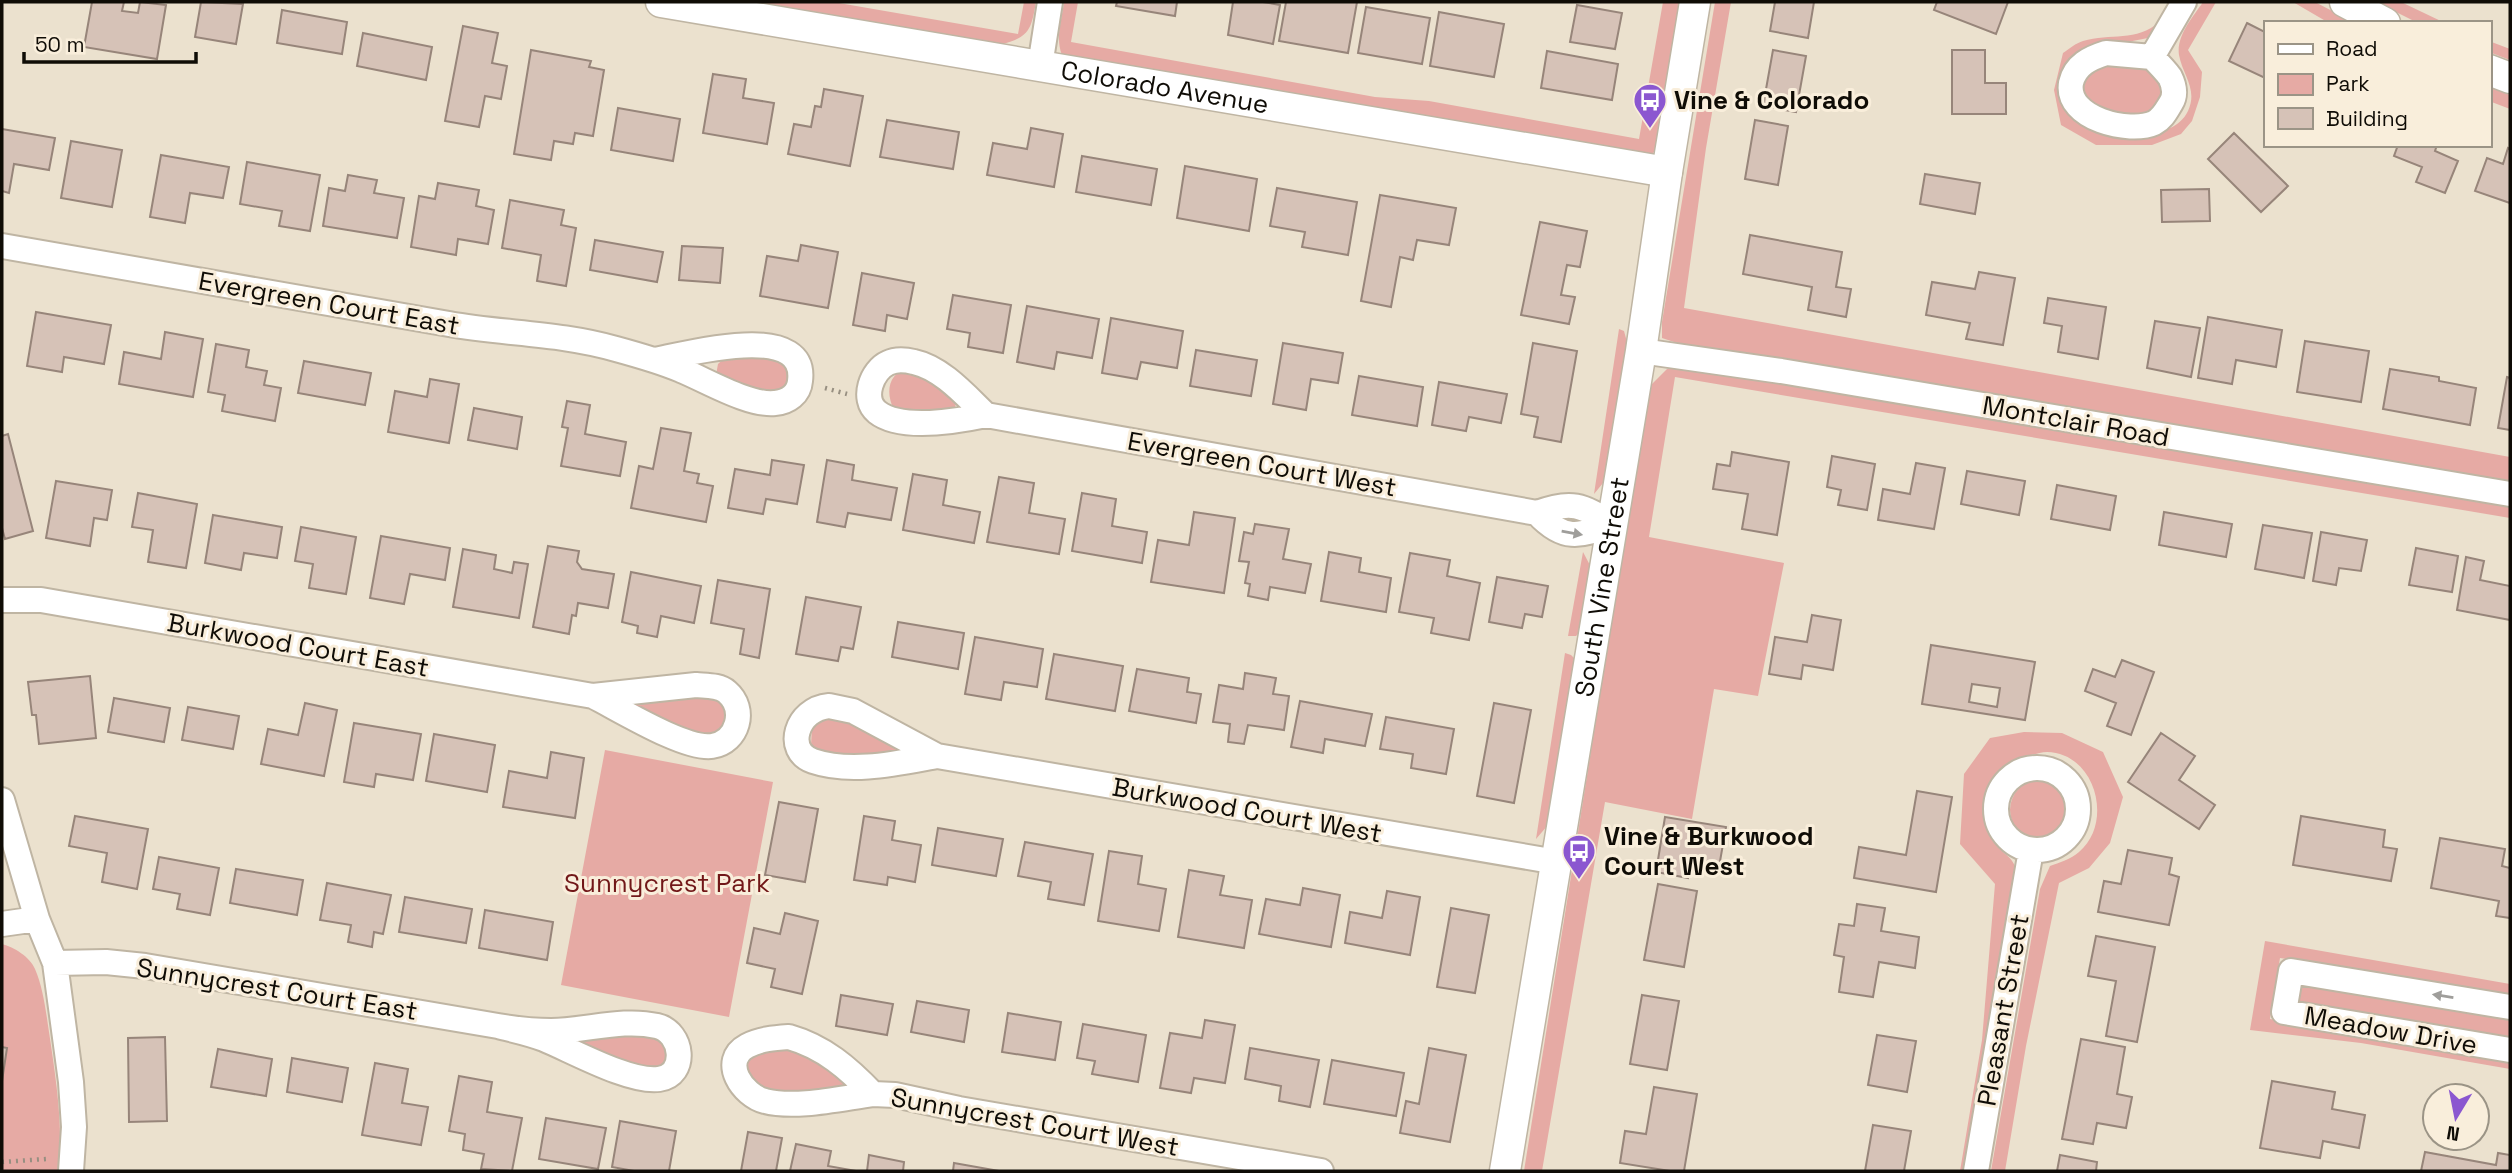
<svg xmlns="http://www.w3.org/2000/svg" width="2512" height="1173" viewBox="0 0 2512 1173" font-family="'Space Grotesk',sans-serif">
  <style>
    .green { fill: #e6aaa4 }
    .building { fill: #d6c2b7; stroke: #97857a; stroke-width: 2; fill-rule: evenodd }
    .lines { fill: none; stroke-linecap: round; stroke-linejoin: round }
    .minor-casing { stroke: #bfb5a3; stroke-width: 28 }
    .tertiary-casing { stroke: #bfb5a3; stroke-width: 33 }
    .path { stroke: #978f81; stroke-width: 4.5; stroke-dasharray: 2 5; stroke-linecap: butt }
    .minor { stroke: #fff; stroke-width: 24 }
    .tertiary { stroke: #fff; stroke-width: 30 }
    .oneway { fill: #9f9e9b }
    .labels { text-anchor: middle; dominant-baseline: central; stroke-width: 6; stroke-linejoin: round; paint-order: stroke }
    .street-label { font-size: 26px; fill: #0f0c06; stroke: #f9eedb }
    .poi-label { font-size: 26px; font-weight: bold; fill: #0f0c06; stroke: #f9eedb; text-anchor: start }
    .park-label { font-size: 26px; fill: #711718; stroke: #f9eedb }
  </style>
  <rect width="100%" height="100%" fill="#ebe1ce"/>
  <path class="green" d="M739 2H833L1018 34 1024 2H1036C1031 31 1029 37 1000 45Z
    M1064 2H1078L1071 42 1375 97 1429 101 1639 139 1663 2H1687L1658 148 1652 154 1635 153 1062 55C1055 38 1062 19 1064 2Z
    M1715 2H1731L1706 148 1684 308 2510 457V482L1692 348 1662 338V322Z
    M2203 2H2216L2188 50 2202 72 2200 97 2192 121 2181 134 2152 145H2096L2061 125 2054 90 2063 53C2069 49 2076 43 2083 41 2110 33 2137 42 2159 22L2158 31 2148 38 2117 44 2063 102C2065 106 2068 113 2071 116 2095 139 2172 146 2188 111 2198 89 2183 76 2179 55 2176 36 2193 17 2203 2Z
    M2293 2H2315L2355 23H2329Z
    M2376 2H2401L2445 23H2418Z
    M2489 41 2510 49V60L2489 52Z
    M2122 66 2152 69 2167 93 2156 114 2111 116 2079 95C2086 63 2093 69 2122 66Z
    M2489 87 2510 95V109L2489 101Z
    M1619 329 1624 331 1627 342 1608 477 1594 494Z
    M760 353 785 362 789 375 786 388 770 397 716 375 718 364 721 361Z
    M1687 367 2510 505V518L1675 377 1649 537 1784 563 1758 696 1714 689 1692 819 1605 802 1542 1171H1524L1649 387 1667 369Z
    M910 368 957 400 954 411 894 410C885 392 888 372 910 368Z
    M1583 552 1592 569 1582 630 1576 636H1568Z
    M1565 653 1571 655 1575 659 1548 825 1536 839Z
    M707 692 725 705C737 772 649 712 626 700Z
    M839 715 907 749 902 753 825 759 811 746 812 726 822 719Z
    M2024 732 2062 733 2103 752 2123 797 2110 843 2089 868 2059 883 2026 1046 2005 1171H1991L2040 889 2050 866C2059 863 2071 859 2079 852 2114 823 2096 753 2047 752 2042 752 2036 754 2031 755 2016 758 2005 765 1998 778 1993 787 1984 802 1985 812 1987 824 1992 843 2002 851 2010 858 2013 860 2017 871L1970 1171H1960L1982 1040 1995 884 1960 844 1964 774 1990 738Z
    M605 750 773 782 729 1017 561 985Z
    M2010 810a31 31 0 1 1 62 0a31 31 0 1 1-62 0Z
    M2265 941 2510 984V997L2280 958 2270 1019 2510 1060V1069L2361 1043 2250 1030Z
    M2 944C14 947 30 957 35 969 43 987 46 1012 49 1032 56 1079 63 1124 59 1171H2Z
    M2299 983 2510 1016V1042L2301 1004 2295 996Z
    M637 1031 665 1041 668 1068 637 1071 573 1039Z
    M775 1044 802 1048 852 1086C820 1094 789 1095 756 1088L739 1063Z"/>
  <path class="building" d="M92 2H124L122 11 138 13 140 2 166 5 157 59 84 47Z
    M201 2 243 4 236 44 195 37Z
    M1117 2H1177L1175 16 1116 6Z
    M1233 2H1263L1280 5 1273 44 1228 35Z
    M1286 2H1357L1348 53 1279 41Z
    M1775 2H1814L1808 38 1770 31Z
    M1937 2H2008L1996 34 1934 10Z
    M1577 5 1622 13 1615 49 1570 42Z
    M1366 7 1430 18 1422 64 1358 53Z
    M282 10 347 22 342 54 277 43Z
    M1439 12 1504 24 1494 77 1430 66Z
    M2247 23 2265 32V78L2229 61Z
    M463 26 498 33 492 63 507 66 501 99 485 96 479 127 445 121Z
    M363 33 432 47 426 80 357 66Z
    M531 50 591 61 589 67 604 70 593 136 575 133 573 144 554 141 551 160 514 154Z
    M1773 50 1806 56 1796 112 1763 106Z
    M1952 50H1985V83H2006V114H1952Z
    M1547 51 1618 64 1612 100 1541 88Z
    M713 74 746 79 743 98 774 103 767 144 703 133Z
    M824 89 863 96 850 166 788 154 794 124 811 127 815 106 821 107Z
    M618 108 680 119 673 161 611 150Z
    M887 120 959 132 953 169 880 157Z
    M1755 120 1788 126 1778 185 1745 179Z
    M1031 128 1063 134 1054 187 987 175 993 143 1027 149Z
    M2 129 55 138 49 170 14 164 9 193 2 191Z
    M2234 133 2288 186 2261 212 2208 159Z
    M71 141 122 150 112 207 61 198Z
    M2398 145H2437L2435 151 2458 161 2445 193 2416 182 2422 167 2394 156Z
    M2508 148 2510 149V203L2475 191 2487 158 2503 164Z
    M161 155 229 167 223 198 190 193 185 223 150 217Z
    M1082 156 1157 169 1151 205 1076 192Z
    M247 162 320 175 310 231 279 226 282 211 240 204Z
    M1185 166 1257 179 1249 231 1177 218Z
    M1925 174 1980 183 1975 214 1920 204Z
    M348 175 377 180 374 193 404 198 397 238 323 226 329 188 345 191Z
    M438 183 479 190 476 206 494 210 488 244 458 239 456 255 411 247 419 196 435 199Z
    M1277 188 1357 202 1348 255 1302 247 1305 232 1270 226Z
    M2209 189 2210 221 2162 222 2161 190Z
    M1380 195 1456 208 1449 245 1417 240 1413 260 1400 257 1391 307 1361 301Z
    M510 200 564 210 561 225 576 228 566 286 537 281 541 255 502 248Z
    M1540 222 1587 231 1580 267 1567 265 1561 295 1575 297 1569 324 1521 315Z
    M1750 235 1842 252 1836 287 1851 289 1846 317 1808 310 1812 287 1743 274Z
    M595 240 663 252 657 282 590 270Z
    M801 245 838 252 828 308 760 296 767 256 798 261Z
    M682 246 723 248 720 283 679 280Z
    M1979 272 2015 278 2003 345 1966 339 1970 323 1926 315 1932 282 1975 289Z
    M862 273 914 283 907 319 887 315 885 331 853 325Z
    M953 295 1011 305 1003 353 968 347 970 333 947 329Z
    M2048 298 2106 307 2098 359 2058 352 2062 326 2044 323Z
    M1027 306 1099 319 1092 358 1057 352 1054 369 1017 362Z
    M36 312 111 325 104 364 64 357 62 372 27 366Z
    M2208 317 2282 330 2276 367 2236 360 2232 384 2198 378Z
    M1111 318 1183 331 1177 368 1141 362 1137 379 1102 373Z
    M2155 321 2200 328 2191 377 2147 368Z
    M165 332 203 339 193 397 119 384 124 352 161 359Z
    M2305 341 2369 351 2361 402 2297 392Z
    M1283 343 1343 353 1338 383 1311 379 1306 410 1273 404Z
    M1533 343 1577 351 1561 442 1534 437 1538 417 1521 414Z
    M216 344 249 350 246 367 267 371 264 385 281 388 275 421 222 411 225 395 208 392Z
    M1196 350 1257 360 1251 396 1190 386Z
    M304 361 371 373 365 405 298 393Z
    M2390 369 2439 377V381L2476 388 2470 425 2383 409Z
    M1359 376 1423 387 1417 426 1352 415Z
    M2507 377 2510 378V430L2498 428Z
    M430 379 459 384 449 443 388 432 395 391 427 397Z
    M1439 382 1507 394 1501 423 1469 417 1466 431 1432 425Z
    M567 401 590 405 585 434 626 442 620 476 561 466 568 428 562 427Z
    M474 408 522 417 517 449 468 440Z
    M661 428 691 433 684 471 699 474 697 483 713 486 706 522 631 508 639 466 653 469Z
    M8 434 33 531 5 539 2 528V436Z
    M1732 452 1789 462 1777 535 1742 529 1748 494 1713 489 1717 464 1730 466Z
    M1832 456 1875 464 1867 510 1838 505 1841 490 1827 487Z
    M772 460 804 465 797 504 766 499 763 514 728 508 735 469 770 475Z
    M827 460 854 465 852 480 897 488 891 520 848 513 845 527 817 522Z
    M1916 463 1945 468 1934 529 1878 520 1883 489 1910 494Z
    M1967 471 2025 481 2019 515 1961 504Z
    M913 474 947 480 943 505 980 512 974 543 903 530Z
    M999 477 1034 483 1029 513 1065 519 1059 554 987 542Z
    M56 481 112 490 107 520 94 518 90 546 46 538Z
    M2057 485 2116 496 2110 530 2051 519Z
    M138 493 197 504 186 568 148 562 153 530 132 527Z
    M1082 493 1116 499 1112 526 1147 532 1142 563 1072 551Z
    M1194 512 1235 518 1224 593 1151 582 1158 540 1189 545Z
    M2164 512 2232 524 2226 557 2159 545Z
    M213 515 282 527 277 558 244 553 241 570 205 563Z
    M1255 524 1289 529 1283 559 1311 564 1305 593 1270 587 1268 600 1248 596 1250 584 1245 583 1249 562 1239 561 1244 532 1253 534Z
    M2263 525 2312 533 2304 578 2255 569Z
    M301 527 356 537 346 594 309 588 313 564 295 561Z
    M2321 532 2367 540 2361 571 2339 568 2336 585 2313 581Z
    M381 536 450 548 445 580 410 574 404 604 370 598Z
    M548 546 579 551 577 562 582 569 614 574 608 608 578 603 576 616 572 615 569 634 533 627Z
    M2416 548 2458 556 2452 592 2409 585Z
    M463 549 496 555 494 569 512 573 514 562 528 564 519 618 453 607Z
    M1329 552 1361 558 1359 572 1391 578 1386 612 1321 601Z
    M1410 553 1450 560 1447 576 1480 583 1469 640 1431 633 1434 618 1399 612Z
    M2466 557 2484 561 2480 580 2510 586V620L2457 610Z
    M631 572 701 586 694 623 661 616 657 637 637 633 638 626 622 622Z
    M1497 577 1548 586 1542 617 1525 614 1522 628 1489 622Z
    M718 580 770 589 759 658 740 654 744 629 711 623Z
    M806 597 861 607 853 649 841 647 838 661 796 654Z
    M1812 615 1841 620 1833 670 1803 665 1801 679 1769 674 1775 637 1807 642Z
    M898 622 964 633 958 669 892 657Z
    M975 637 1043 649 1037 687 1004 682 1001 700 965 694Z
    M1931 645 2035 662 2025 720 1922 704ZM1972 684 2000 688 1997 707 1969 702Z
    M1054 654 1123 666 1115 711 1046 699Z
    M2122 660 2154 672 2131 735 2107 726 2116 703 2085 691 2093 669 2115 677Z
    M1137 669 1189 678 1187 692 1201 694 1196 723 1129 711Z
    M1245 673 1276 678 1273 694 1289 696 1284 730 1248 725 1244 744 1228 742 1230 724 1213 722 1219 685 1243 689Z
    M90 676 96 738 39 744 36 715H32L28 682Z
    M114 698 170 708 164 742 108 732Z
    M1300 701 1372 714 1365 746 1325 739 1323 753 1291 747Z
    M305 703 337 710 324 776 261 764 268 729 298 735Z
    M1494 703 1531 710 1514 803 1477 796Z
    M188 707 239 716 233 749 182 740Z
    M1386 717 1454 729 1446 774 1411 768 1413 754 1380 749Z
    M354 723 421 734 413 780 376 774 374 787 344 782Z
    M2161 733 2195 756 2179 780 2215 805 2199 829 2128 782Z
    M434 734 495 745 487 792 426 781Z
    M551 752 584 758 575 818 503 807 509 771 547 778Z
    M1917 791 1952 797 1936 892 1854 878 1859 847 1906 855Z
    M779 802 818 809 805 882 765 875Z
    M75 816 148 829 137 889 102 882 107 853 69 846Z
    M864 816 895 821 892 840 921 845 915 882 888 877 887 885 854 880Z
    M2301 816 2385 830 2383 847 2397 849 2391 881 2293 865Z
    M1665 817 1726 827 1719 867 1691 862 1688 878 1656 872Z
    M938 828 1003 839 996 876 932 865Z
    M2440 838 2505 849 2502 866 2510 868V918L2496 916 2499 901 2431 888Z
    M1025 842 1093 854 1084 905 1048 899 1051 882 1018 876Z
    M2128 850 2172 858 2169 874 2179 877 2169 925 2098 912 2104 881 2121 884Z
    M1109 851 1142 856 1138 884 1166 889 1159 931 1098 921Z
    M159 857 219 868 210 915 177 909 180 894 153 889Z
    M236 869 303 880 297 915 230 903Z
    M1189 870 1224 876 1220 895 1252 900 1244 948 1178 937Z
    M327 883 391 895 383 934 374 932 372 947 348 942 351 925 320 920Z
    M1658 884 1697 891 1684 967 1644 960Z
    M1303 888 1340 895 1331 947 1259 934 1266 899 1300 905Z
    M1387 891 1420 897 1410 955 1345 943 1350 912 1382 918Z
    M405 897 472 909 466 943 399 932Z
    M1857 904 1885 908 1881 931 1919 937 1915 968 1879 962 1873 997 1839 992 1844 957 1834 955 1839 924 1854 926Z
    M1451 908 1489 915 1475 993 1437 987Z
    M485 910 553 922 547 960 479 948Z
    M785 913 818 921 802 994 771 987 775 969 747 963 754 928 780 934Z
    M2096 936 2155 947 2137 1042 2106 1036 2116 981 2088 976Z
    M841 995 893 1004 887 1035 836 1026Z
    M1642 995 1679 1001 1667 1070 1630 1064Z
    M917 1001 969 1010 964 1042 911 1032Z
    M1008 1013 1061 1022 1055 1060 1002 1052Z
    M1205 1020 1235 1025 1225 1083 1194 1078 1191 1093 1160 1088 1170 1033 1202 1038Z
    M1083 1024 1146 1035 1138 1082 1092 1074 1095 1061 1077 1058Z
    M1877 1035 1916 1041 1907 1092 1868 1085Z
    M165 1037 167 1121 129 1122 128 1038Z
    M2081 1039 2125 1047 2117 1094 2132 1097 2126 1128 2097 1123 2093 1144 2062 1139Z
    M2 1047 7 1048 2 1081Z
    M1250 1048 1319 1060 1310 1107 1279 1101 1281 1086 1245 1079Z
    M1429 1048 1466 1055 1450 1142 1400 1133 1406 1101 1419 1104Z
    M218 1049 272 1059 266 1096 211 1087Z
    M292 1058 348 1068 342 1102 287 1092Z
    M1332 1060 1404 1073 1396 1116 1324 1104Z
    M375 1063 408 1069 402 1103 428 1107 421 1145 362 1135Z
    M459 1076 492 1082 487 1112 522 1118 512 1171 481 1169 484 1154 463 1150 465 1134 449 1131Z
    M2272 1081 2335 1092 2332 1109 2365 1115 2359 1148 2323 1141 2320 1158 2260 1148Z
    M1654 1087 1697 1094 1684 1171H1670L1620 1163 1625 1131 1646 1134Z
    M546 1118 606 1128 598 1169 539 1159Z
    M620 1121 676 1131 669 1171H634L612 1167Z
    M1873 1125 1911 1131 1904 1171H1865Z
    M748 1132 782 1138 776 1171H741Z
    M796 1144 831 1151 828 1166 856 1171H790Z
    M2425 1152 2496 1165 2498 1153 2510 1155V1171H2421Z
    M869 1155 904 1162 903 1171H867Z
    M2060 1155 2097 1162 2096 1171H2057Z
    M954 1163 999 1171H953Z"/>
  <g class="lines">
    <defs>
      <path id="minor" d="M2106 53 2152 57C2158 63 2165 70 2170 77 2174 85 2176 95 2171 103 2166 111 2163 118 2154 123 2130 134 2065 119 2071 83 2075 65 2090 58 2106 53Z
        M2152 57 2184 2
        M1040 66 1050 2
        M2 246C151 272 300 298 449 324 505 334 561 333 616 349 638 355 660 361 681 370 706 380 749 406 775 403 788 402 799 394 800 381 808 320 686 354 655 360
        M1641 351 1781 371 2510 494
        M986 415C958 421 901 431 877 412 861 399 872 370 888 363 896 359 906 360 914 362 942 368 966 396 986 415L1537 513C1571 500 1582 505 1612 524
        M1537 513C1563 541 1579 537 1612 524
        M2 600H41L593 696
        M696 685C706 686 719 685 727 692 747 709 738 742 712 746 685 750 619 709 593 696Z
        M829 706 853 711 937 756C898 763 851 774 813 761 784 751 796 709 829 706Z
        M937 756 1557 862
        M1996 809a41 41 0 1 1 82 0a41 41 0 1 1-82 0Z
        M2 800 37 919 55 963 71 1082 74 1127 71 1171
        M2 924 37 919
        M55 963 106 962 145 966 498 1026C515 1029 533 1031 551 1031 586 1031 622 1018 657 1026 683 1032 688 1075 659 1079 630 1083 573 1051 544 1039 529 1033 513 1030 498 1026
        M2510 1007 2291 971 2284 1012 2510 1050
        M789 1037C824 1047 848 1068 873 1094 842 1098 796 1109 765 1101 743 1096 719 1061 747 1046 760 1039 775 1038 789 1037Z
        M873 1094 895 1095 959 1109 1321 1171
        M1976 1171 2031 850"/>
      <g id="tertiary">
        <path id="s1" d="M661 2 1667 172"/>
        <path d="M2345 2 2385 23"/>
        <path d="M2489 70 2510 78"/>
        <path id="s2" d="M1505 1171 1641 351 1667 172 1695 2"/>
      </g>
    </defs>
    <use href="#minor" class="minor-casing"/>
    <use href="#tertiary" class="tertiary-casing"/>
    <path class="path" d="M825 388 847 394
      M2 1162 46 1159"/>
    <use href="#minor" class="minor"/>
    <use href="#tertiary" class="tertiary"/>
  </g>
  <defs><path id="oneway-solid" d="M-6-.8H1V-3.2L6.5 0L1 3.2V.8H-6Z" transform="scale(1.75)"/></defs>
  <g class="oneway">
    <use href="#oneway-solid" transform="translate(1572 533) rotate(10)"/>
    <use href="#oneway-solid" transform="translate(2443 996) rotate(-171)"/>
  </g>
  <defs>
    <symbol id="bus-pin" viewBox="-11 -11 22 30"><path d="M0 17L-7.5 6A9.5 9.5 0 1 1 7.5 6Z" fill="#8b57d0" stroke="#f9eedb"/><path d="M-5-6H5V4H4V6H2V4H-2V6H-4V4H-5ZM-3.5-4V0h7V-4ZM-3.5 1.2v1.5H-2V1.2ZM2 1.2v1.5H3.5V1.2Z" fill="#fff"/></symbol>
  </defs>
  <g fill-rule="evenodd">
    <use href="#bus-pin" x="1631" y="81" width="38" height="52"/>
    <use href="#bus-pin" x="1560" y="832" width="38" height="52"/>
  </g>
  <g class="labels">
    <g class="street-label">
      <text stroke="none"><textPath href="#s1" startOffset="511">Colorado Avenue</textPath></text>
      <text transform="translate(329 303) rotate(10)">Evergreen Court East</text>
      <text transform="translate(2076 421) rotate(10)">Montclair Road</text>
      <text transform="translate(1262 464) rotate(10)">Evergreen Court West</text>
      <text stroke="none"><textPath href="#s2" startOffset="592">South Vine Street</textPath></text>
      <text transform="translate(298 645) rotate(10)">Burkwood Court East</text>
      <text transform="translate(1247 810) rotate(10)">Burkwood Court West</text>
      <text transform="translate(277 989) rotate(9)">Sunnycrest Court East</text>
      <text transform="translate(2003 1010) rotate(-80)">Pleasant Street</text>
      <text transform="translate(2391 1030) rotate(10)">Meadow Drive</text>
      <text transform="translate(1035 1122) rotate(10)">Sunnycrest Court West</text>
    </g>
    <g class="poi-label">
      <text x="1674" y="100">Vine &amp; Colorado</text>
      <text x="1604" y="836">Vine &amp; Burkwood<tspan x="1604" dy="30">Court West</tspan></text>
    </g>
    <g class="park-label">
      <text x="667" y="883">Sunnycrest Park</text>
    </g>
  </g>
  <rect width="2512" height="1173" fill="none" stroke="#0f0c06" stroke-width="7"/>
  <rect x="2264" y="21" width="228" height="126" fill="#f9eedb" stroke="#9b9486" stroke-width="2"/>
  <rect x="2278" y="44" width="35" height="10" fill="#ffffff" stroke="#9b9486" stroke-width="2"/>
  <text x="2326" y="56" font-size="21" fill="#0f0c06">Road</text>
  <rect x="2278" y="74" width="35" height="21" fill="#e6aaa4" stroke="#9b9486" stroke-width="2"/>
  <text x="2326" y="91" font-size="21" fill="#0f0c06">Park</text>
  <rect x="2278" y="108" width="35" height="21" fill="#d6c2b7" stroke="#9b9486" stroke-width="2"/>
  <text x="2326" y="126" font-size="21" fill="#0f0c06">Building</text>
  <g transform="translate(2456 1117) rotate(190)"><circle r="33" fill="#f9eedb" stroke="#9b9486" stroke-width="2"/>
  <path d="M0-5L12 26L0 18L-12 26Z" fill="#8b57d0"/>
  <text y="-10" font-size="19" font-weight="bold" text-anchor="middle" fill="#0f0c06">N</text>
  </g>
  <path d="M24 52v10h172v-10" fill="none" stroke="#0f0c06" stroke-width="3.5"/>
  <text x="35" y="52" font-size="21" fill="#0f0c06" stroke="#f9eedb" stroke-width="5" paint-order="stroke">50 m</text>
</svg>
